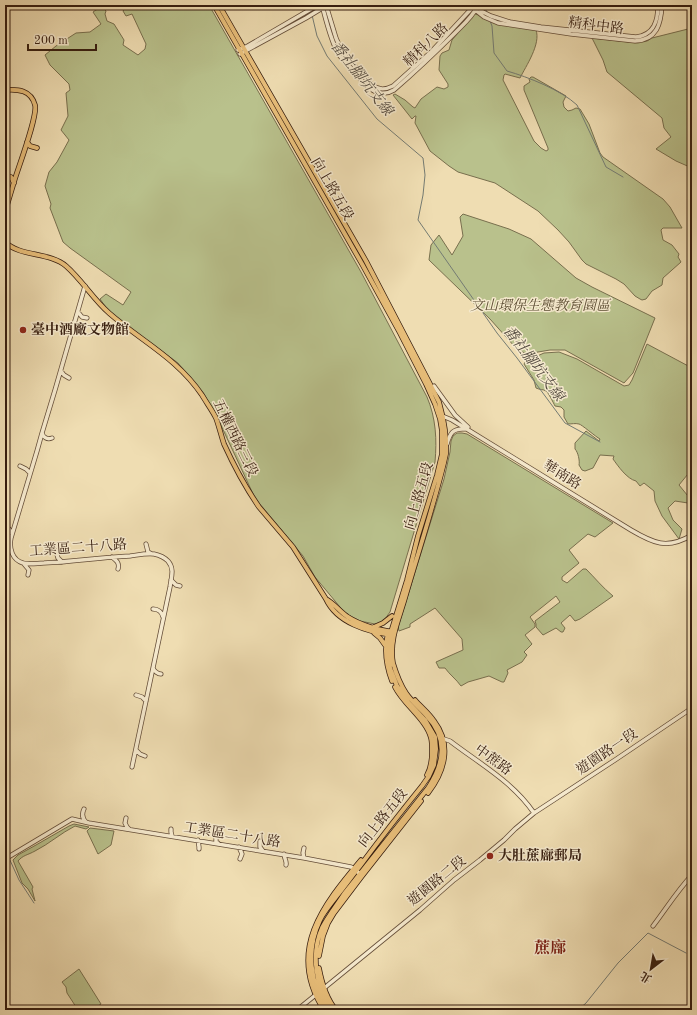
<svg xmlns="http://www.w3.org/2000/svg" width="697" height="1015" viewBox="0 0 697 1015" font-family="'Old Standard TT','Noto Serif TC',serif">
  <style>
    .green { fill: #b9c18c; stroke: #786f4e }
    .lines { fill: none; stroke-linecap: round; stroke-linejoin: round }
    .stream { stroke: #747b73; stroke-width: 1 }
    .minor-casing { stroke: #644d38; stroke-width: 5 }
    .major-casing { stroke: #361d0f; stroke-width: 5.5 }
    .minor { stroke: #f5e9cd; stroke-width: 3.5 }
    .major { stroke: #e8be79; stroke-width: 4 }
    .poi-dot { fill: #8f2418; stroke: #f5e9cd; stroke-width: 1.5 }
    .labels { text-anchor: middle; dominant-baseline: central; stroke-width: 3; stroke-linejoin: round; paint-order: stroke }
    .street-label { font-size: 14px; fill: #361d0f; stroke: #f5e9cd }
    .park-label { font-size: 14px; font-style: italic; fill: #5d4e34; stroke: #f5e9cd }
    .poi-label { font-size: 14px; font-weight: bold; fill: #361d0f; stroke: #f5e9cd; text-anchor: start }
    .water-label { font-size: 15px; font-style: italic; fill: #554c41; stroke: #f5e9cd }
    .quarter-label { font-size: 16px; font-weight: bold; fill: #7a1f14; stroke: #f5e9cd }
  </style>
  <rect width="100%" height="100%" fill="#efddb2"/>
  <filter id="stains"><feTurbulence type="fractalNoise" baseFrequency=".005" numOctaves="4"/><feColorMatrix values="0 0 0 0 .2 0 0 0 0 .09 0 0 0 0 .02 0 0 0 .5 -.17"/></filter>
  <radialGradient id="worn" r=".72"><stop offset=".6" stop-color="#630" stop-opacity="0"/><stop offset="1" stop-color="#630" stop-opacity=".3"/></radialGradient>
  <path class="green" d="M127 5H209L361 272 427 397C436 418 437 440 435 462L390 612 385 619 379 623 375 624 360 621 354 618 345 613 315 577 303 556 264 509 255 498 218 419 204 394 178 363 110 313 100 299 106 294 123 305 131 292 70 248 63 242 50 208 51 204 45 186 49 172 57 162 69 140 61 130 68 116 66 93 70 90 69 84 50 65 45 55 56 46 76 33 90 32 101 24 93 12 102 6 106 11 105 14 107 21 114 24 124 40 123 45 138 55 145 49 146 44 132 14 126 16 123 11Z
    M475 14 479 15 491 21 536 30C541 44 526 66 520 78L505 74 504 75 503 80 534 141 541 148 546 151 548 150V148L524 90V86L530 82 529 79 531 77H533L566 96 563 102 564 107 568 111 572 110 576 108 580 109 589 124 600 153 603 157 663 199 670 207 682 228H663L661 230 663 240 672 245 679 254 678 257 681 262 663 278 662 285 652 291 646 299 642 300 640 299 635 296 624 284 616 279 586 264 582 260 569 242 558 230 538 211 495 183 458 172 449 166 430 151 415 123 416 116H415L412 119 393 95 395 94 405 100 413 107 415 108 421 99 437 87 444 89 448 87V84L439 70 440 56 442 53 449 50 452 40 458 33 456 31 460 27H464L472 16Z
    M692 28V168L676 161 656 149 671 137 664 128 662 118 607 72 603 60 592 38 638 43 647 41 652 38Z
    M463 214 509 229 531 239 576 278 592 287 655 318 633 373 624 383 565 350H550L526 354 515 347 490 319 429 260 431 245 439 235 452 255 463 236 460 217Z
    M647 344 692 368V469L679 485 692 501V505L688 503 675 501 668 508 673 520 682 529 679 539 662 516 655 501 654 491 644 483 640 486 636 481C627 479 618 466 613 459L614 456 600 455 593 468 585 471 582 470 579 465C580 461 578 452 575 449V443L586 431 599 441 600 439C596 437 581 424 579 424 575 423 572 424 568 424L564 417V410L561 407 555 406C553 402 548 392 546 391 543 389 540 390 536 388L534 380 524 364 529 356 535 357 544 353 559 352 577 359 624 386 629 385 632 380Z
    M457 433H462L467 434 613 523 595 537 588 534 569 550 579 563 562 577V580L567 583 583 569H586C595 578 603 588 613 596L580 619 575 621 570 615 561 623 565 628 563 632H561L556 628 543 635 536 627V624L535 621 560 602 556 596 531 616 530 617 535 624V627L525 635 532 644 524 652 527 655 522 662 507 670 508 673 504 682H502L489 676 468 682 461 686C456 679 450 675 445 668H439L436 662 463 650 462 639 435 608 410 624V627L399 631 398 627 444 479 450 452 451 441 453 436Z
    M74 824 89 827 86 829 75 826C61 833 49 844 35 851 28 855 23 855 18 861L33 887 32 889 35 901 28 889 22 883 13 860 18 855 36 845 69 826Z
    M90 828 114 831 111 845 98 854 87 831Z
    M79 969 101 1004 92 1010H78L67 993 66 987 62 982Z"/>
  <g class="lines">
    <path class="stream" d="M483 5 487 12
      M312 15 317 36 327 56 377 119 423 158 425 175 423 195 418 220 497 333 517 358 565 423 600 442
      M490 21 492 26 494 53 507 71C528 77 561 90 577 105L606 167 623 177
      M5 850 8 856
      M9 858 19 880 34 903
      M578 1010 586 1003 618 963 648 933 686 953"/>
    <defs>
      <path id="minor" d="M322 5C326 20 331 42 339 55 343 60 348 65 352 69 362 82 376 101 394 90 416 71 437 51 457 31 464 24 473 16 477 7
        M326 5 336 38 342 52 372 85C379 90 385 90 393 86L432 51 472 8 477 7
        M469 5 484 17 498 23 571 34 635 41C657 40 661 24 662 5
        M476 6 483 12 491 16 510 22 541 27 636 37C654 35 658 21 658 5
        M238 50 246 47 318 5
        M240 54 306 18 324 7
        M85 286 55 390 42 433 37 451 11 538C9 548 12 560 23 563 29 565 38 563 44 563 73 562 101 557 130 556 138 555 146 553 154 554 159 555 164 557 168 561 175 569 171 578 170 587L146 701 132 767
        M78 312 82 317 87 318
        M61 371 64 375 69 378
        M434 386 455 415 468 427
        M440 415 452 420 631 530C653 543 667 550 692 535
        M42 433C43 437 47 440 52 438
        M447 444C450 433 453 428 465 429
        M20 466 26 469 30 473
        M5 527 9 529 12 534
        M146 544 148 552 152 554
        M56 551 58 558 62 562
        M112 557C116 560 120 563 118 569
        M24 564 29 570 28 575
        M171 580 176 585 180 586
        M153 609C158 609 162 612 163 617
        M153 668C154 671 158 674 161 674
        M136 695 142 697 146 701
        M441 738 450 741C480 764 513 782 534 813
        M136 750 140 754 145 756
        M84 809C82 813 82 818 86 822
        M126 818 125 823 127 827 129 829
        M171 829V832L172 836
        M216 835V843H218
        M198 840 199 847V849
        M260 841V847L263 851
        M239 847 242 854 240 859
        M284 854C284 858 287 861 286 865
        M304 858 303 853 304 848
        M5 859 72 819 89 823 304 858 351 867 362 875
        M653 926C666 909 677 891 692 875
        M323 989 420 910 454 880 480 860 504 840 515 829 534 813 615 760 692 708
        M297 1010 318 993"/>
      <path id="major" d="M214 5 362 264 400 333 426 384 435 404 440 419 442 431V454L437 475 418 536 407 580 391 632 389 648 390 668 397 686 408 702 425 720 435 737 436 749 434 765 429 776 422 786C401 812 380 839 360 866 352 876 344 887 336 897 330 905 324 912 320 920 306 949 309 985 329 1010
        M219 5 366 261 429 382 439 402 443 418 445 430 446 440V454L444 463C433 508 418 553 405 598 399 619 389 640 393 663 396 673 400 684 406 693 412 702 420 708 427 716 448 738 444 764 428 788L344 894C337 905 328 916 322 928 311 952 315 989 332 1010
        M5 90C18 89 31 90 35 105 38 116 18 168 14 182 11 192 8 202 5 212
        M27 142 30 146 37 148
        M5 175 11 177 14 183
        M5 242C20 257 50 252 66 266 82 280 93 299 109 313 141 341 177 358 202 395 206 402 212 410 216 418 219 426 221 435 224 444 234 466 246 488 259 507L293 547 326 599C337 623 368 632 392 635
        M326 599C335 604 340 612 348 617 362 626 378 629 393 632
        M374 627 383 623 392 616
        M374 633 380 638 385 645
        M388 633C384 649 386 665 392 681
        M395 687C404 705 426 719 431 738 432 742 432 747 432 751 432 759 431 768 427 775
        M415 700C421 707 429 713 434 721 452 745 445 771 428 793
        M319 956 323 936 328 923 334 913 362 876 421 801
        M319 968C322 984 326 998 336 1010
        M324 1010C286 951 323 905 361 860"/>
    </defs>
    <use href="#minor" class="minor-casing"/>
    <use href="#major" class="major-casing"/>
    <use href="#minor" class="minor"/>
    <use href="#major" class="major"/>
  </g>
  <g class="poi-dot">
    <circle cx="23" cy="330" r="4"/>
    <circle cx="490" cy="856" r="4"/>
  </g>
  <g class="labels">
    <g class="street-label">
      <text transform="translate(596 26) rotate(7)">精科中路</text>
      <text transform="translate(426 45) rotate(-44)">精科八路</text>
      <text transform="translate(332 189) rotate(60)">向上路五段</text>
      <text transform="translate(235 438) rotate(64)">五權西路三段</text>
      <text transform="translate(562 475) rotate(32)">華南路</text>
      <text transform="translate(419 496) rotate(-74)">向上路五段</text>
      <text transform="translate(78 548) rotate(-4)">工業區二十八路</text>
      <text transform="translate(607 752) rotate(-34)">遊園路一段</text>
      <text transform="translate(493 760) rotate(36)">中蔗路</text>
      <text transform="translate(383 818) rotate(-52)">向上路五段</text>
      <text transform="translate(232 835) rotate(9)">工業區二十八路</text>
      <text transform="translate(437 881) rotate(-39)">遊園路二段</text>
    </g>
    <g class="park-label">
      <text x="540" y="306">文山環保生態教育園區</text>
    </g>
    <g class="poi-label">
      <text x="31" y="330">臺中酒廠文物館</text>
      <text x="498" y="856">大肚蔗廍郵局</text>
    </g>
    <g class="water-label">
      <text transform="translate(361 79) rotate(52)">番社腳坑支線</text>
      <text transform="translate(533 364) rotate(53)">番社腳坑支線</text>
    </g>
    <g class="quarter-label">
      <text x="550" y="949">蔗廍</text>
    </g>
  </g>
  <rect width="697" height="1015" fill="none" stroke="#efddb2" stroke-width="20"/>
  <rect x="6" y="6" width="685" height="1003" fill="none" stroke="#361d0f" stroke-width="2"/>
  <rect x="10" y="10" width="677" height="995" fill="none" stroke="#361d0f"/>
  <g transform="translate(651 969) rotate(211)" stroke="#f5e9cd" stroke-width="3" paint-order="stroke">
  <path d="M0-3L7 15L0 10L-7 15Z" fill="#361d0f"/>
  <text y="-6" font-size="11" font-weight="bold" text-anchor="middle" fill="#361d0f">北</text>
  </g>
  <path d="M28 44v6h68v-6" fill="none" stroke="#361d0f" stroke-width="2"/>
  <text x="34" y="44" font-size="12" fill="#361d0f" stroke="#f5e9cd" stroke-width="3" paint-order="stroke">200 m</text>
  <rect width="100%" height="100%" filter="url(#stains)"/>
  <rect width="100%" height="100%" fill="url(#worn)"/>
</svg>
